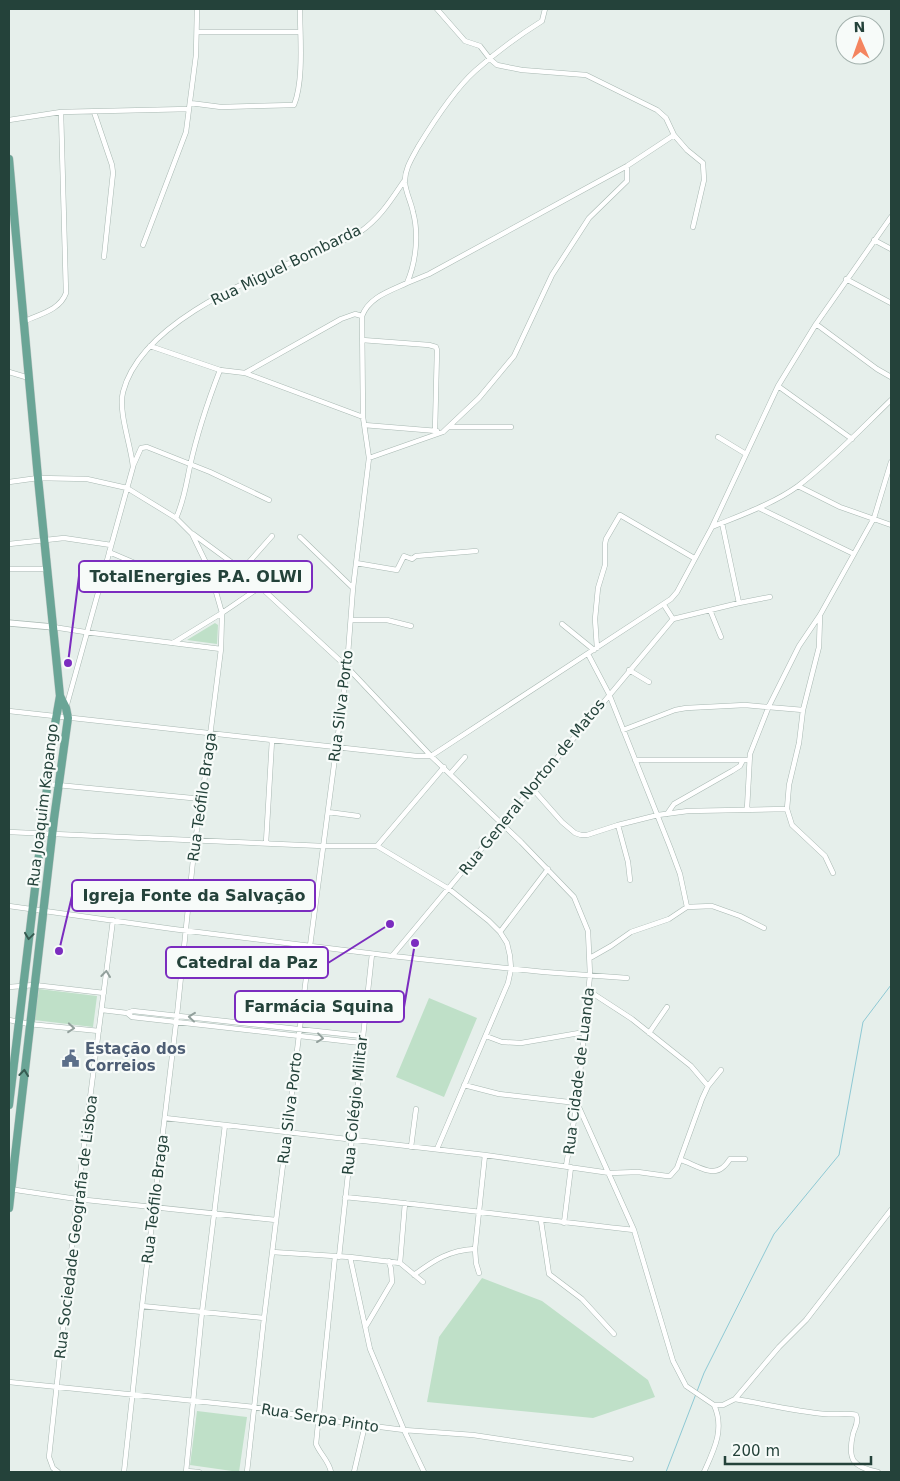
<svg xmlns="http://www.w3.org/2000/svg" width="900" height="1481" viewBox="0 0 900 1481" font-family="'DejaVu Sans',sans-serif">
  <style>
    .green { fill: #bfe0c8 }
    .lines { fill: none; stroke-linecap: round; stroke-linejoin: round }
    .stream { stroke: #8ec9d4; stroke-width: 1 }
    .minor-casing { stroke: #a8b8b2; stroke-width: 5.5 }
    .tertiary-casing { stroke: #a8b8b2; stroke-width: 7 }
    .primary-casing { stroke: #c2cac8; stroke-width: 9 }
    .minor { stroke: #fff; stroke-width: 4.5 }
    .tertiary { stroke: #fff; stroke-width: 5.5 }
    .primary { stroke: #6aa596; stroke-width: 8 }
    .oneway { stroke: #365b51 }
    .oneway2 { stroke: #92a09c }
    .labels { text-anchor: middle; dominant-baseline: central; stroke-width: 4.5; stroke-linejoin: round; paint-order: stroke }
    .street-label { font-size: 15px; fill: #24423a; stroke: #f7fbf9 }
    .service-label { font-size: 15px; font-weight: bold; fill: #4e5e75; stroke: #f7fbf9; text-anchor: start }
    .leader { fill: none; stroke: #7b2cbf; stroke-width: 2 }
    .callout-dot { fill: #7b2cbf; stroke: #f7fbf9; stroke-width: 2 }
    .callout { fill: #f7fbf9; stroke: #7b2cbf; stroke-width: 2 }
    .callout-label { font-size: 16px; text-anchor: middle; font-weight: bold; fill: #24423a }
  </style>
  <rect width="100%" height="100%" fill="#e6efeb"/>
  <path class="green" d="M215 623 218 625 217 644 187 640Z
    M39 989 97 996 93 1027 34 1020Z
    M429 998 477 1018 444 1097 396 1077Z
    M482 1278 542 1301 648 1380 655 1397 593 1418 427 1402 439 1337Z
    M197 1411 247 1417 239 1472 190 1465Z"/>
  <g class="lines">
    <path class="stream" d="M666 1472 704 1373 774 1234 839 1155 863 1022 891 985"/>
    <defs>
      <path id="minor" d="M437 9 465 41 480 46 490 59 497 65 522 70 586 75 657 110 666 118 674 135 687 150 703 163 704 180 693 227
        M197 32H300
        M190 103 221 107 294 105C304 81 300 36 300 9
        M94 112 112 165 113 173 104 257
        M9 120 61 112 189 109
        M874 240 891 249
        M143 245 186 132 196 55 197 9
        M846 279 891 303
        M407 283 429 274 627 166 674 135
        M362 316 355 314 341 319 245 373 363 417
        M25 321C40 314 60 310 66 293L61 112
        M816 324 877 369 891 377
        M362 340 429 345 436 347 437 350 435 431
        M150 346 220 370 245 373
        M9 372 29 378
        M778 386 852 439
        M364 425 437 431
        M449 427H511
        M718 437 746 454
        M369 458 443 432 479 398 514 356 552 275 589 218 627 181V166
        M133 466 141 448 147 447 210 472 269 500
        M9 482 38 478 87 479 127 488 176 518 192 534 210 571 222 613 221 649 202 799 195 841 177 1015 142 1306 124 1472
        M798 486 840 507 891 525
        M759 508 854 554
        M176 518C184 501 186 485 190 466 197 434 208 401 220 370
        M722 523 739 603
        M712 527C741 515 773 504 798 486 831 461 862 428 891 400
        M193 534 242 570 347 667 431 756 521 842 574 897 588 931 590 975 577 1103 566 1166
        M300 537 353 588
        M9 544 64 538 111 545
        M356 563 397 570 404 556 412 559 416 556 476 551
        M9 569H48
        M242 570 272 536
        M100 581 153 587 157 586C161 581 159 576 156 572L109 552
        M664 605 673 619
        M710 610 721 637
        M820 616 819 647 803 710 799 743 789 785 787 809 792 825 825 856 833 873
        M673 619 739 603 770 597
        M351 620H387L411 626
        M562 624 594 650
        M53 627 85 632 221 649
        M173 643 222 613 260 587
        M597 648 595 619 598 588 605 565V544L606 539 620 515 694 558
        M588 654 609 694 670 847 680 874 687 907
        M629 670 649 682
        M66 708 133 467C131 445 118 412 123 392 140 326 240 284 297 260 318 251 341 244 360 232 380 218 391 200 404 181
        M9 711 417 756H431L671 599 677 592 712 527 778 386 816 324 891 217
        M623 730 675 710 686 708 745 705 803 710
        M635 760H749
        M450 774 465 757
        M47 784 202 799
        M531 787 562 822 575 833 581 835H587L618 825 658 815 688 811 787 809
        M747 809 750 754 769 706 799 646 820 615 874 518 891 462
        M328 812 358 816
        M667 814 674 804 732 771 740 766 743 760
        M618 825 628 862 630 880
        M9 832 323 846H377L449 889 489 921 500 932 507 943 510 956 511 969 508 983 437 1149
        M266 843 272 740
        M377 846 444 767
        M9 906 173 929 392 956 544 972 627 978
        M500 932 548 869
        M392 956 673 619
        M590 958 611 946 631 932 669 919 687 907 712 906 740 916 764 928
        M9 987 34 985 104 993
        M589 991 632 1019 691 1066 708 1086
        M102 1010 127 1013 132 1017 361 1043
        M127 1013 133 1011 362 1036
        M9 1020 29 1024 99 1031
        M649 1033 667 1007
        M486 1036 502 1042 521 1043 585 1032
        M464 1085 499 1094 577 1103 634 1230 673 1361 686 1386 714 1405H723L735 1399 779 1347 806 1320 891 1210
        M165 1118 485 1155 610 1173 638 1172 667 1176H670L677 1168 702 1099 708 1086 721 1070
        M411 1147 416 1109
        M681 1160C692 1163 711 1177 722 1168 725 1166 728 1162 730 1159H745
        M9 1189 77 1199 276 1220
        M345 1197C442 1206 538 1220 634 1230
        M541 1221 549 1274 582 1299 614 1334
        M564 1223 571 1167
        M272 1252 350 1257 370 1349 404 1430 424 1472
        M339 1257 372 954
        M350 1257 400 1263 423 1282
        M400 1263 405 1203
        M479 1273 476 1263 475 1249 485 1155
        M414 1275C434 1260 450 1250 475 1249
        M142 1306 264 1318
        M366 1326 392 1282 391 1269 389 1261
        M9 1382 254 1407 318 1419 404 1430 473 1435 631 1459
        M735 1399C765 1404 795 1411 825 1414 834 1415 850 1413 856 1415 859 1422 855 1427 853 1434 847 1460 853 1467 878 1472
        M186 1471 199 1472
        M58 1472 53 1468 49 1457 77 1199 113 920
        M186 1472 202 1312 225 1125
        M247 1472 264 1318 310 946 347 667 353 588 369 458 363 417 362 316C369 297 390 291 407 283 416 262 419 234 413 212 411 202 406 193 405 183 404 170 412 158 418 147 432 124 455 89 475 71 496 52 518 36 542 21L545 9
        M331 1472C329 1461 320 1454 316 1444L335 1256
        M354 1472 365 1425
        M704 1472C714 1450 725 1429 714 1405"/>
      <path id="tertiary" d="M9 623 53 627"/>
      <path id="primary" d="M9 159 38 478 60 696 66 708 68 718 54 819 9 1208
        M9 1105 54 730 60 696"/>
    </defs>
    <use href="#minor" class="minor-casing"/>
    <use href="#tertiary" class="tertiary-casing"/>
    <use href="#primary" class="primary-casing"/>
    <use href="#minor" class="minor"/>
    <use href="#tertiary" class="tertiary"/>
    <use href="#primary" class="primary"/>
  </g>
  <defs><path id="oneway-chevron" d="M-2-3.5L2.5 0L-2 3.5" fill="none" stroke-width="1.6" stroke-linecap="round" stroke-linejoin="round" transform="scale(1.25)"/></defs>
  <g class="oneway">
    <use href="#oneway-chevron" transform="translate(29 936) rotate(98)"/>
    <use href="#oneway-chevron" transform="translate(24 1073) rotate(-84)"/>
  </g>
  <g class="oneway2">
    <use href="#oneway-chevron" transform="translate(106 974) rotate(-83)"/>
    <use href="#oneway-chevron" transform="translate(192 1017) rotate(-174)"/>
    <use href="#oneway-chevron" transform="translate(71 1028) rotate(5)"/>
    <use href="#oneway-chevron" transform="translate(320 1038) rotate(7)"/>
  </g>
  <defs>
    <symbol id="civic-bare" viewBox="-9 -9 18 18"><path d="M-.6-6.5H3V-4.5H.6V-3L4-1V1h2V6H-6V1h2V-1L-.6-3ZM-1.2 2.5V6h2.4V2.5Z" fill="#5c6f8a" stroke="#f7fbf9" stroke-width="2.5" paint-order="stroke"/></symbol>
  </defs>
  <g fill-rule="evenodd">
    <use href="#civic-bare" x="58" y="1046" width="25" height="25"/>
  </g>
  <g class="labels">
    <g class="street-label">
      <text transform="translate(286 265) rotate(-26)">Rua Miguel Bombarda</text>
      <text transform="translate(341 706) rotate(-83)">Rua Silva Porto</text>
      <text transform="translate(532 787) rotate(-51)">Rua General Norton de Matos</text>
      <text transform="translate(202 797) rotate(-82)">Rua Teófilo Braga</text>
      <text transform="translate(43 805) rotate(-83)">Rua Joaquim Kapango</text>
      <text transform="translate(579 1071) rotate(-83)">Rua Cidade de Luanda</text>
      <text transform="translate(355 1105) rotate(-84)">Rua Colégio Militar</text>
      <text transform="translate(290 1108) rotate(-83)">Rua Silva Porto</text>
      <text transform="translate(155 1199) rotate(-83)">Rua Teófilo Braga</text>
      <text transform="translate(76 1227) rotate(-83)">Rua Sociedade Geografia de Lisboa</text>
      <text transform="translate(320 1418) rotate(9)">Rua Serpa Pinto</text>
    </g>
    <g class="service-label">
      <text x="85" y="1049">Estação dos<tspan x="85" dy="17">Correios</tspan></text>
    </g>
  </g>
  <path class="leader" d="M68 663L79 576M59 951L72 896M390 924L328 963M415 943L404 1007"/>
  <g class="callout-dot">
    <circle cx="68" cy="663" r="5"/>
    <circle cx="59" cy="951" r="5"/>
    <circle cx="390" cy="924" r="5"/>
    <circle cx="415" cy="943" r="5"/>
  </g>
  <g class="callout">
    <rect x="79" y="561" width="233" height="31" rx="5"/>
    <rect x="72" y="880" width="243" height="31" rx="5"/>
    <rect x="166" y="947" width="162" height="31" rx="5"/>
    <rect x="235" y="991" width="169" height="31" rx="5"/>
  </g>
  <g class="callout-label">
    <text x="196" y="582">TotalEnergies P.A. OLWI</text>
    <text x="194" y="901">Igreja Fonte da Salvação</text>
    <text x="247" y="968">Catedral da Paz</text>
    <text x="319" y="1012">Farmácia Squina</text>
  </g>
  <rect width="900" height="1481" fill="none" stroke="#24423a" stroke-width="20"/>
  <g transform="translate(860 40) rotate(358)"><circle r="24" fill="#f7fbf9" stroke="#a3b1ad"/>
  <path d="M0-4L9 19L0 12L-9 19Z" fill="#f4845f"/>
  <text y="-8" font-size="14" font-weight="bold" text-anchor="middle" fill="#24423a">N</text>
  </g>
  <path d="M725 1456v8h146v-8" fill="none" stroke="#24423a" stroke-width="2.5"/>
  <text x="732" y="1456" font-size="15" fill="#24423a" stroke="#f7fbf9" stroke-width="4" paint-order="stroke">200 m</text>
</svg>
